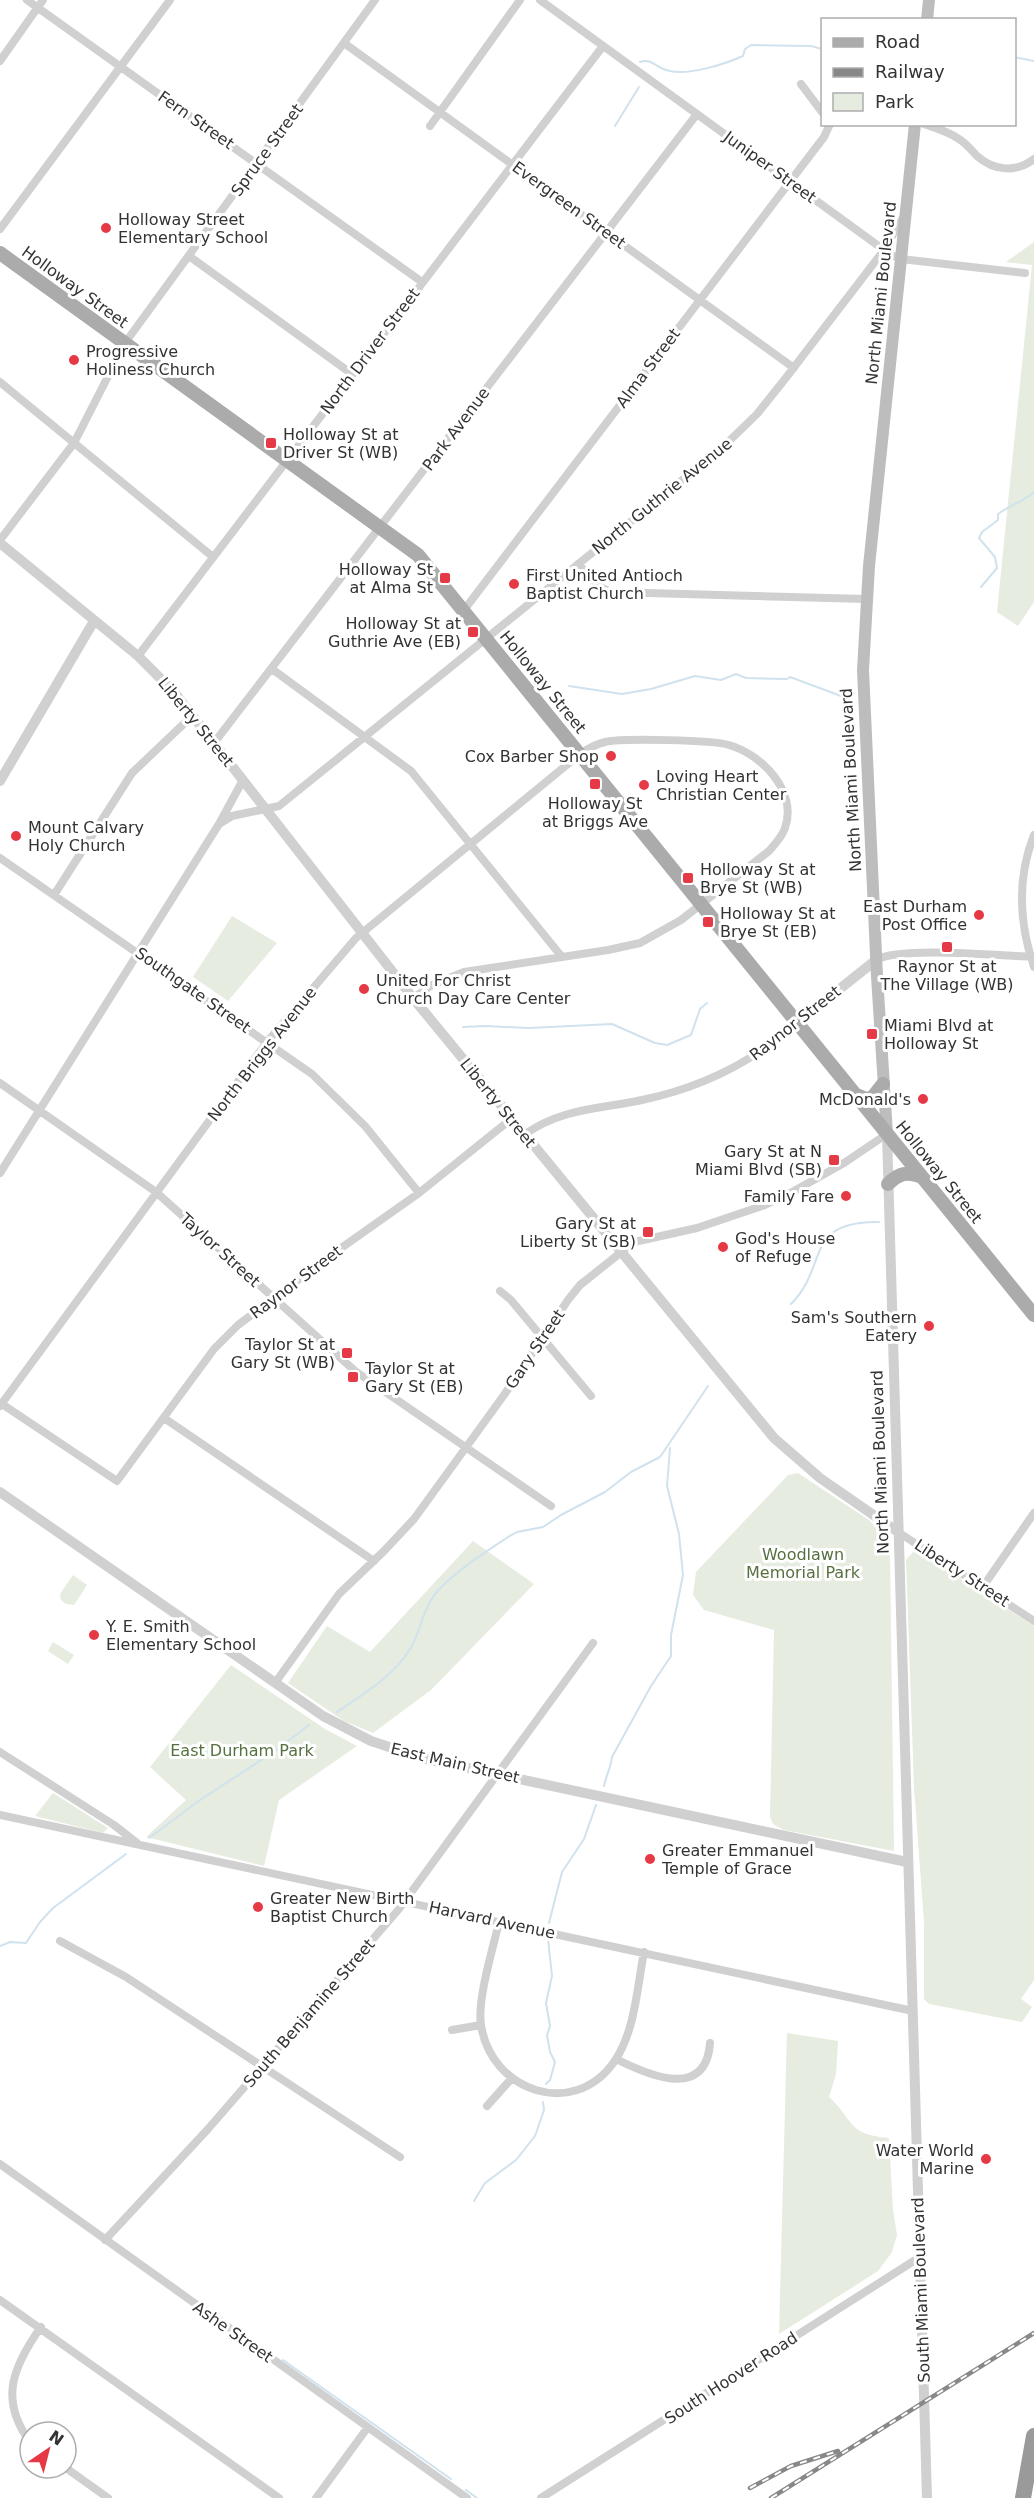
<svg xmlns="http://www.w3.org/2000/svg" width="1034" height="2498" viewBox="0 0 1034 2498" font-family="'DejaVu Sans',sans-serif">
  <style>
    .green { fill: #e6ecdf }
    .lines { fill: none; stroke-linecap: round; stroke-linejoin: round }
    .stream { stroke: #cfe2ee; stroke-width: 2 }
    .minor { stroke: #d0d0d0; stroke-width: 8 }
    .tertiary { stroke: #d0d0d0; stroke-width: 10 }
    .secondary { stroke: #bdbdbd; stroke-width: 12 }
    .primary { stroke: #ababab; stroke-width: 14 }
    .motorway { stroke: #9a9a9a; stroke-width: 16 }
    .rail-casing { stroke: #888; stroke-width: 4.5 }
    .rail { stroke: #fff; stroke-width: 2; stroke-dasharray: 7; stroke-linecap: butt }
    .poi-dot { fill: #e63946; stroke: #fff; stroke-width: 2 }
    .labels { text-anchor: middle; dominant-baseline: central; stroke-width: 6; stroke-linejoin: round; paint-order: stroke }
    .street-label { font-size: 16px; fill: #333; stroke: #fff }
    .poi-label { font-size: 16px; fill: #333; stroke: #fff; text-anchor: start }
    .park-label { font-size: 16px; fill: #56703f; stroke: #fff }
  </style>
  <rect width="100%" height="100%" fill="#fff"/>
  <path class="green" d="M1034 242V602L1018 626 997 612 1032 265 1006 262Z
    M232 916 277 943 228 1001 193 977Z
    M798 1473 869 1520 884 1536 890 1555 894 1851 784 1830 773 1824 770 1817 774 1630 704 1610 693 1595 696 1572 788 1475Z
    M473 1541 534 1584 431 1690 373 1733 344 1721 288 1683 327 1626 370 1652Z
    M913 1552 922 1554 1034 1626V1980L1021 1999 1032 2007 1022 2022 929 2004 924 1999V1922L914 1787 906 1560Z
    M73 1575 87 1585 74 1605 66 1604 61 1600 60 1594Z
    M53 1642 74 1655 68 1664 48 1651Z
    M231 1665 325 1729 357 1746 279 1800 264 1866 146 1837 186 1800 150 1767Z
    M53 1793 108 1828 103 1833 35 1816Z
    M787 2033 838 2041 836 2074 829 2097C856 2122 846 2134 889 2138L893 2210 897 2235 892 2252 878 2271 779 2334Z"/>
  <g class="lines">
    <path class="stream" d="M1014 57 1034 61
      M640 62C652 58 655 67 666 70 686 77 725 64 743 56L745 49 751 45 811 46 822 49
      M615 126 639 87
      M981 587 997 568 995 557 979 538 982 532 998 520V514C1010 505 1023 502 1034 492
      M569 686 622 694 651 689 695 676 721 680 736 674 746 678 787 679 790 677 849 699
      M463 1027 485 1026 529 1028 612 1024 655 1043 667 1045 691 1035 700 1009 707 1003
      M791 1304C829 1266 803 1221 879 1222
      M337 1712C363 1694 394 1676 410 1649 421 1632 422 1610 435 1594 455 1571 483 1554 508 1537L517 1532 543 1527 561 1515 605 1492 631 1472 660 1457 708 1386
      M604 1786C606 1775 611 1768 612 1757L651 1686 671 1656V1635L683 1575 679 1534 667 1486 670 1448
      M149 1838 200 1800 272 1753 309 1725
      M549 1923 562 1872 584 1839 596 1805
      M0 1946 10 1942 26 1943 40 1922 53 1908 126 1854
      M546 2084 550 2080 555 2062 550 2052 547 2035 550 2026 546 2003 552 1976 548 1939
      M474 2201 485 2183 516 2160 535 2136 544 2110 543 2102
      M283 2360 451 2479
      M466 2490 477 2498"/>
    <path class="minor" d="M27 0 422 282
      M540 0 891 255 901 259 1025 273
      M344 43 794 368
      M0 61 43 0
      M801 84 822 112
      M924 124C936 128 949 132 959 139 966 143 971 150 977 156 994 171 1016 173 1034 159
      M430 126 520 0
      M0 229 170 0
      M189 256 352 374
      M0 382 213 557
      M0 540 74 443 125 343 375 0
      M578 564 600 587 611 592 866 599
      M464 610 824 137 830 124
      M138 656 603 46
      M272 669 411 771 562 957
      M214 743 697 114
      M219 824 232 816 279 806 723 447 757 414 785 379 884 250 904 216
      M1034 835C1017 878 1019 923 1034 967
      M0 858 312 1074 365 1126 419 1193
      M54 895 132 773 192 716
      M876 960C901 946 1001 956 1034 957
      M0 1083 156 1192 355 1371 551 1506
      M524 1135C561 1108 600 1109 642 1100 700 1088 753 1062 797 1023
      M0 1173 219 824 243 780
      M500 1291 511 1300 591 1396
      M2 1404 117 1481 214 1349 238 1325 327 1258 419 1193 511 1119
      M0 1406 267 1042 356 938 580 754C588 749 595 744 605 742 622 738 713 740 729 745 761 754 798 791 785 828 782 837 775 844 769 851L681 920 640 943 608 950 464 972 432 985 413 998
      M164 1418 374 1561
      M898 1532 1034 1621
      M982 1588 1034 1513
      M275 1683 339 1594 384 1551 414 1519 504 1395 568 1300 580 1285 634 1242 697 1228 765 1205 794 1191 844 1163 887 1134
      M0 1752 114 1825 137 1843
      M0 1815 913 2011
      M499 1922C493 1949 477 1999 481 2025 491 2091 573 2120 614 2062 635 2032 637 1988 644 1952
      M60 1941 126 1977 400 2157
      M452 2030 481 2025
      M616 2059C648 2075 706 2101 710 2043
      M487 2106 512 2078
      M0 2164 467 2498
      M105 2240 208 2129 399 1909 593 1643
      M0 2300 279 2498
      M30 2442C0 2401 11 2369 41 2327
      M66 2468 108 2498
      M316 2498 368 2427
      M541 2498 920 2257"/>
    <path class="tertiary" d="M0 543 138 656 174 692 413 998 774 1438 820 1478 898 1532
      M0 781 94 621
      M797 1023 876 960
      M887 1134 927 2498
      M0 1492 323 1716 371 1741 426 1759 907 1862"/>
    <path class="secondary" d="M927 20 929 0
      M887 1134 877 976 863 670 869 566 915 124"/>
    <path class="primary" d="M0 253 418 555 1034 1315
      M854 1094 866 1099 872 1098 883 1084
      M888 1184C899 1173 907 1171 922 1177"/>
    <path class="motorway" d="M1023 2498 1034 2436"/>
    <defs>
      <path id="rail" d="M750 2488 791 2466 838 2451
        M771 2498 1034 2333"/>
    </defs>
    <use href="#rail" class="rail-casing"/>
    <use href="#rail" class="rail"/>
  </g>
  <g class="poi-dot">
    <circle cx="106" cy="228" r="6"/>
    <circle cx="74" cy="360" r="6"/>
    <rect x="265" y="437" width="12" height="12" rx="3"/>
    <rect x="439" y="572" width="12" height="12" rx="3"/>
    <circle cx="514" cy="584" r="6"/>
    <rect x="467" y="626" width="12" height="12" rx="3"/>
    <circle cx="611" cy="756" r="6"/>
    <rect x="589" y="778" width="12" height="12" rx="3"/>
    <circle cx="644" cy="785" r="6"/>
    <circle cx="16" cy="836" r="6"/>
    <rect x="682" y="872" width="12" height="12" rx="3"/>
    <circle cx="979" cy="915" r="6"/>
    <rect x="702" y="916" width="12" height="12" rx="3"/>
    <rect x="941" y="941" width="12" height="12" rx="3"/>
    <circle cx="364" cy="989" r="6"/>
    <rect x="866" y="1028" width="12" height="12" rx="3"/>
    <circle cx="923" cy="1099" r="6"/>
    <rect x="828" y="1154" width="12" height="12" rx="3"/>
    <circle cx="846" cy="1196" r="6"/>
    <rect x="642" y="1226" width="12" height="12" rx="3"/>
    <circle cx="723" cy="1247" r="6"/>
    <circle cx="929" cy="1326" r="6"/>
    <rect x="341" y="1347" width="12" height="12" rx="3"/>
    <rect x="347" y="1371" width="12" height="12" rx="3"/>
    <circle cx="94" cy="1635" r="6"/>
    <circle cx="650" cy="1859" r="6"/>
    <circle cx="258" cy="1907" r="6"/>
    <circle cx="986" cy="2159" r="6"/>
  </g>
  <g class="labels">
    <g class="street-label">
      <text transform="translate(196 120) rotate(35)">Fern Street</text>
      <text transform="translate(267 150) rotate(-54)">Spruce Street</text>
      <text transform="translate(770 167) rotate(36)">Juniper Street</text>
      <text transform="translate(569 205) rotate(36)">Evergreen Street</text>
      <text transform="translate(75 287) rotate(36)">Holloway Street</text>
      <text transform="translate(881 293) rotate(-84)">North Miami Boulevard</text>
      <text transform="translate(370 351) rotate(-53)">North Driver Street</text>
      <text transform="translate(648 368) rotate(-53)">Alma Street</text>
      <text transform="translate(456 429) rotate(-53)">Park Avenue</text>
      <text transform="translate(662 496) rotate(-39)">North Guthrie Avenue</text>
      <text transform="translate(543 682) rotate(51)">Holloway Street</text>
      <text transform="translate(196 722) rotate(51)">Liberty Street</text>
      <text transform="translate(851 780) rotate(-93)">North Miami Boulevard</text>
      <text transform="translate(193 990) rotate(35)">Southgate Street</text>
      <text transform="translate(795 1023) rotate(-38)">Raynor Street</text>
      <text transform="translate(262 1054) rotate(-52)">North Briggs Avenue</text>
      <text transform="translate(498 1103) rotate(51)">Liberty Street</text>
      <text transform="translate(939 1172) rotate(51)">Holloway Street</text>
      <text transform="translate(220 1250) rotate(42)">Taylor Street</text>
      <text transform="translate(296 1282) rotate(-37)">Raynor Street</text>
      <text transform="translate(535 1349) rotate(-56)">Gary Street</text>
      <text transform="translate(880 1462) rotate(-92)">North Miami Boulevard</text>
      <text transform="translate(962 1573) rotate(33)">Liberty Street</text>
      <text transform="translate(455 1763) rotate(13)">East Main Street</text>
      <text transform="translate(492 1920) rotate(12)">Harvard Avenue</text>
      <text transform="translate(309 2013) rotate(-49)">South Benjamine Street</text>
      <text transform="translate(921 2290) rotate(-92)">South Miami Boulevard</text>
      <text transform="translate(233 2332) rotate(35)">Ashe Street</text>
      <text transform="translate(731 2378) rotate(-33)">South Hoover Road</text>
    </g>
    <g class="poi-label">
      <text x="118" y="219">Holloway Street<tspan x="118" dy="18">Elementary School</tspan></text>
      <text x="86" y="351">Progressive<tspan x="86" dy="18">Holiness Church</tspan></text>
      <text x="283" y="434">Holloway St at<tspan x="283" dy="18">Driver St (WB)</tspan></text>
      <text x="433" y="569" text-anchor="end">Holloway St<tspan x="433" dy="18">at Alma St</tspan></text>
      <text x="526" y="575">First United Antioch<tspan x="526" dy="18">Baptist Church</tspan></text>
      <text x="461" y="623" text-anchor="end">Holloway St at<tspan x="461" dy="18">Guthrie Ave (EB)</tspan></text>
      <text x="599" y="756" text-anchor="end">Cox Barber Shop</text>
      <text x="656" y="776">Loving Heart<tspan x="656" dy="18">Christian Center</tspan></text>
      <text x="595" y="803" text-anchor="middle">Holloway St<tspan x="595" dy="18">at Briggs Ave</tspan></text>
      <text x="28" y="827">Mount Calvary<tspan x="28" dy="18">Holy Church</tspan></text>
      <text x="700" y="869">Holloway St at<tspan x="700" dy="18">Brye St (WB)</tspan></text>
      <text x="967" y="906" text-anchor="end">East Durham<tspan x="967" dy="18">Post Office</tspan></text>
      <text x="720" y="913">Holloway St at<tspan x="720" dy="18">Brye St (EB)</tspan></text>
      <text x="947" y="966" text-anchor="middle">Raynor St at<tspan x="947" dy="18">The Village (WB)</tspan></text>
      <text x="376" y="980">United For Christ<tspan x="376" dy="18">Church Day Care Center</tspan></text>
      <text x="884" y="1025">Miami Blvd at<tspan x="884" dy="18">Holloway St</tspan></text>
      <text x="911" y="1099" text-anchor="end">McDonald's</text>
      <text x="822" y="1151" text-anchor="end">Gary St at N<tspan x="822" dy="18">Miami Blvd (SB)</tspan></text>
      <text x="834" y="1196" text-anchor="end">Family Fare</text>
      <text x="636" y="1223" text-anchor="end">Gary St at<tspan x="636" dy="18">Liberty St (SB)</tspan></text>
      <text x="735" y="1238">God's House<tspan x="735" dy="18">of Refuge</tspan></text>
      <text x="917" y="1317" text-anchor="end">Sam's Southern<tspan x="917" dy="18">Eatery</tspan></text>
      <text x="335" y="1344" text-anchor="end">Taylor St at<tspan x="335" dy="18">Gary St (WB)</tspan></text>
      <text x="365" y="1368">Taylor St at<tspan x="365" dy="18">Gary St (EB)</tspan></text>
      <text x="106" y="1626">Y. E. Smith<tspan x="106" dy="18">Elementary School</tspan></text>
      <text x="662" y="1850">Greater Emmanuel<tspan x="662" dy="18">Temple of Grace</tspan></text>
      <text x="270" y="1898">Greater New Birth<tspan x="270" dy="18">Baptist Church</tspan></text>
      <text x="974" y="2150" text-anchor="end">Water World<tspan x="974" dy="18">Marine</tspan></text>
    </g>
    <g class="park-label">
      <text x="803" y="1554">Woodlawn<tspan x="803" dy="18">Memorial Park</tspan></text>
      <text x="242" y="1750">East Durham Park</text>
    </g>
  </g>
  <rect x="821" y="18" width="195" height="108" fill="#ffffff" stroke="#adadad" stroke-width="1.5"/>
  <rect x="833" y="38" width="30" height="9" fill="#ababab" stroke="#adadad" stroke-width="1.5"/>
  <text x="875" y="48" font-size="18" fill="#333333">Road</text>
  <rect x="833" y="68" width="30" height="9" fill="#888888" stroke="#adadad" stroke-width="1.5"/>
  <text x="875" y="78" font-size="18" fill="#333333">Railway</text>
  <rect x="833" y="93" width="30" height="18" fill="#e6ecdf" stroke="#adadad" stroke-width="1.5"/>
  <text x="875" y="108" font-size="18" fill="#333333">Park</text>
  <g transform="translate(48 2450) rotate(35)"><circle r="28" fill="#ffffff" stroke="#adadad" stroke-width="1.5"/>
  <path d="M0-4.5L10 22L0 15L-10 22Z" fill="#e63946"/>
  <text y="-9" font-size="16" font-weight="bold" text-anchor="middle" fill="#333333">N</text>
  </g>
</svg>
